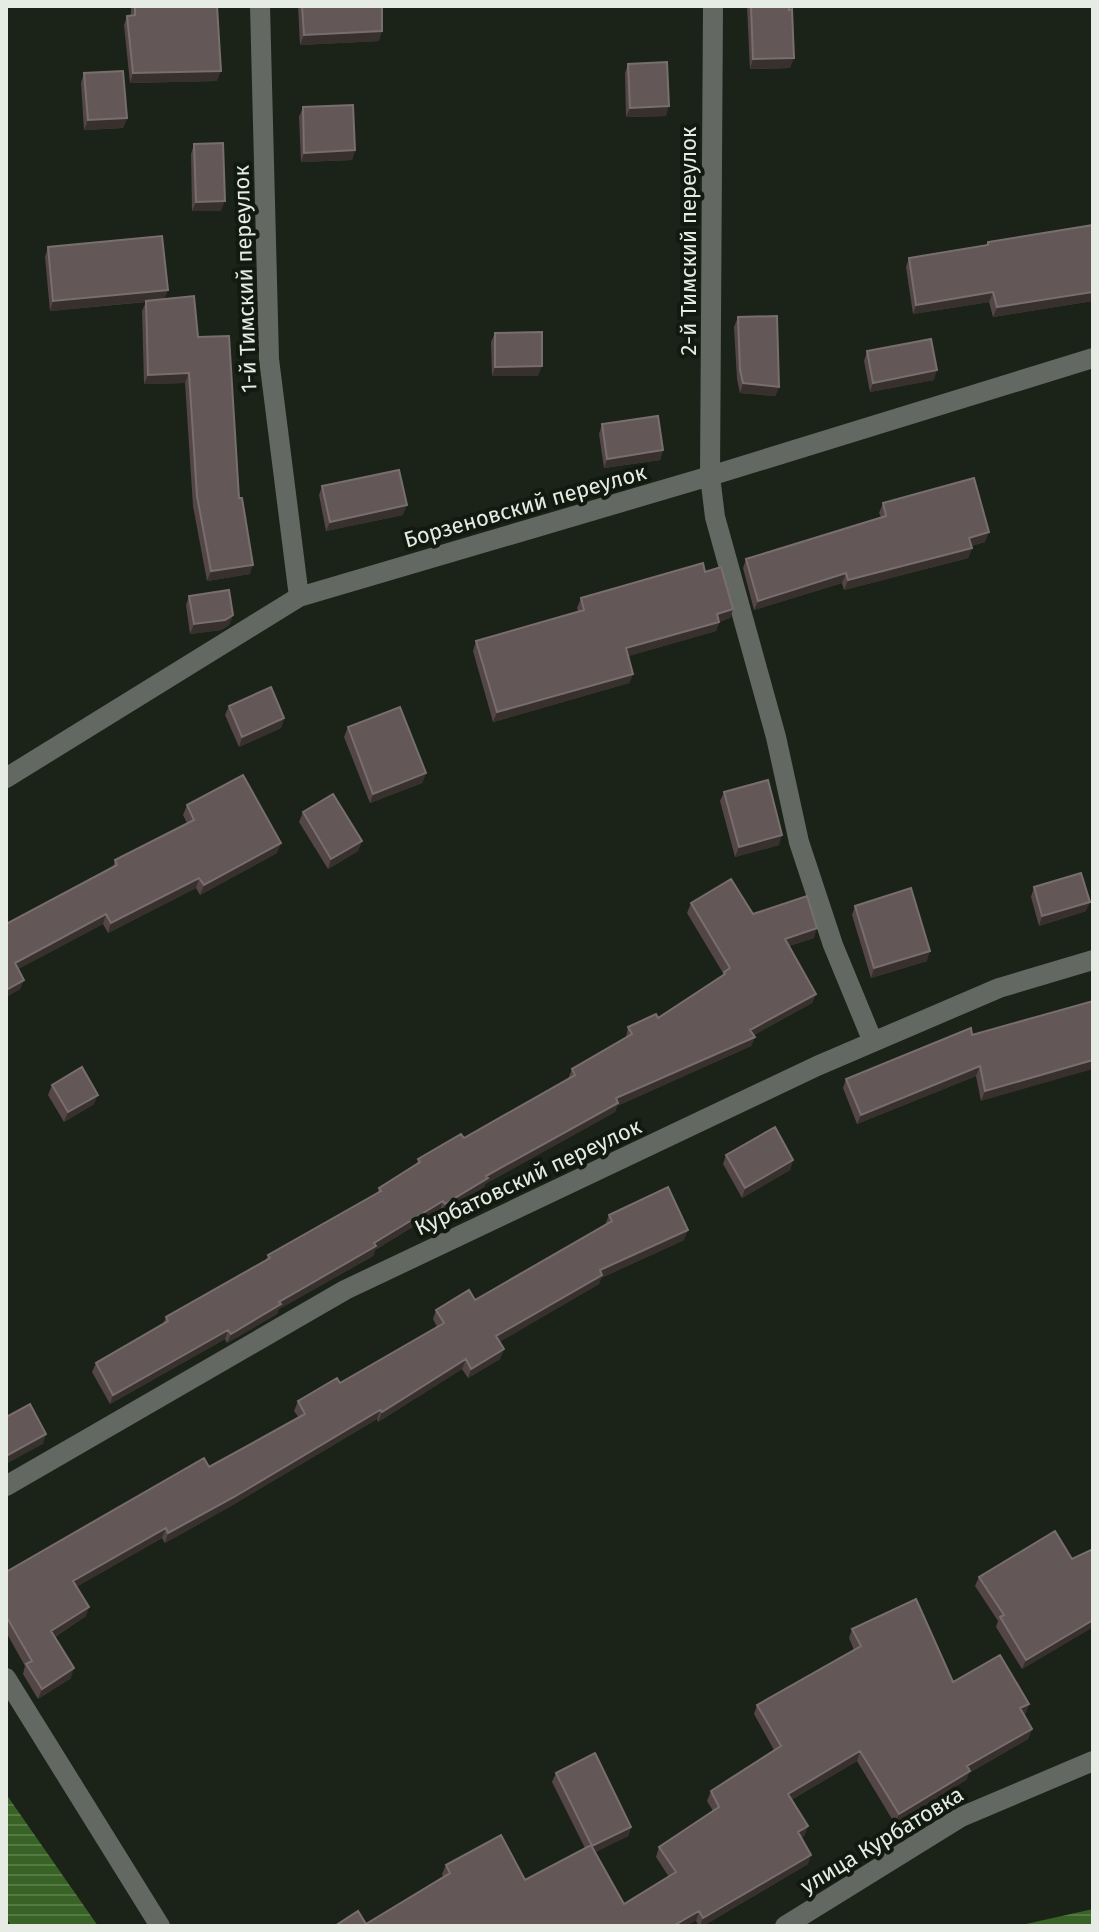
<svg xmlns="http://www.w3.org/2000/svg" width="1099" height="1932" viewBox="0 0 1099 1932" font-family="'Fira Sans',sans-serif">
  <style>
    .water { fill: url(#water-rules) }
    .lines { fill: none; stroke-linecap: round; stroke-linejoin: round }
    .minor { stroke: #646862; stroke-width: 20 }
    .wall { fill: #544547 }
    .shaded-wall { fill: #37302d }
    .building { fill: #645758; stroke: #786e6e; stroke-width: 2 }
    .labels { text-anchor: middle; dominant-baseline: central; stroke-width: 8; stroke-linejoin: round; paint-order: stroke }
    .street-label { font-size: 22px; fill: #e6ece4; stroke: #121a0f }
  </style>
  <defs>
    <pattern id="water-rules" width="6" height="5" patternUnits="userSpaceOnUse" patternTransform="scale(2)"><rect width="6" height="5" fill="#386226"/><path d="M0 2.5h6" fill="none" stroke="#557945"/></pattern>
  </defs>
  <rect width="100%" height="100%" fill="#1b2318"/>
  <path class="water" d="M6 1794 98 1926H11L6 1918Z
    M1093 1909V1926H1017Z"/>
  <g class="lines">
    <path class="minor" d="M260 6 269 359 299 597
      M713 6 710 476 715 517 776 737 799 842 833 945 873 1042
      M6 778 299 597 710 476 1093 358
      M6 1486 345 1290 817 1066 999 988 1093 960
      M6 1678 160 1926
      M785 1926 961 1817 1093 1761"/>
  </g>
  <path class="wall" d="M131 6H217V81L130 83 124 25 127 16 131 15Z
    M298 6H382L379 41 300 45Z
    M747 6H789L790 68 750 69Z
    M628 64 666 116 626 117 625 73Z
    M84 73 127 118 123 128 84 130 81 83Z
    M303 107 355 150 352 160 301 162 299 117Z
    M194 144 221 211H192L191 154Z
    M1093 225V301L993 317 989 302 913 314 906 267 909 258 986 245 988 242Z
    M48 247 164 299 198 337 239 498 250 574 207 581 193 506 185 383 144 384 142 311 146 302 50 311 45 257Z
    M738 317 779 387 775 396 740 393 737 379 734 327Z
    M495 333 538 376H492L491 342Z
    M867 351 934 380 870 392 864 361Z
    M602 424 663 450 660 460 604 468 599 434Z
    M322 486 403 515 326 531 319 495Z
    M883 503 985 542 971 546 972 548 968 558 844 590 842 583 754 610 743 568 746 559 881 517 879 513Z
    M705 572 733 609 730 618 719 622 716 631 628 656 633 674 629 683 493 722 473 651 476 641 578 611 577 608 581 598Z
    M189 596 233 615 229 625 221 630 190 634 186 605Z
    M229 706 284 718 281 728 239 747 225 715Z
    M348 727 426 773 422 783 370 803 344 737Z
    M724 792 779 845 735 857 720 801Z
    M187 805 277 853 200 895 196 888 108 933 103 924 18 969 24 980 20 989 6 997V924L113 867 115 860 187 823 183 815Z
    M303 812 362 841 358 851 328 869 299 822Z
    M1034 887 1086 911 1039 926 1031 897Z
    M691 903 753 914 814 938 789 946 816 994 812 1003 754 1035 755 1037 751 1046 617 1106 615 1112 485 1184 484 1187 441 1213 440 1210 375 1250 373 1256 279 1309 277 1314 227 1343 225 1339 110 1404 92 1372 96 1363 163 1324 166 1317 266 1260 268 1255 377 1194 379 1188 417 1164 418 1159 464 1138 568 1079 572 1069 626 1037 628 1027 658 1018 723 975V973L687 913Z
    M855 906 927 961 871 978 852 915Z
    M1093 1001 981 1101 976 1076 857 1124 843 1088 846 1079 972 1035Z
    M52 1085 94 1104 64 1122 48 1095Z
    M726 1155 793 1160 790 1170 742 1198 723 1164Z
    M609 1215 684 1240 601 1278 599 1284 499 1342 504 1349 500 1359 468 1378 462 1369 378 1422 377 1419 231 1506 165 1543 162 1538 76 1587 86 1616 55 1637 71 1678 38 1699 23 1674 25 1666 6 1632V1572L209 1467 299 1418 294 1411 298 1401 340 1383 437 1327 433 1319 436 1310 475 1300 605 1225Z
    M1093 1549V1627L1022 1669 996 1627 998 1621 975 1586 979 1577 1072 1559Z
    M852 1629 953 1682 1026 1713 1024 1714 1032 1729 1028 1739 969 1773 966 1780 895 1824 857 1761 791 1800 808 1826 804 1836 801 1838 808 1864 703 1926H699L696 1921 366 1924 443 1877 442 1874 446 1865 525 1880 585 1848 552 1782 556 1773 631 1827 628 1836 595 1852 624 1904 669 1877 656 1857 659 1847 713 1811 707 1801 711 1791 774 1750 754 1714 757 1705 854 1650 849 1638Z"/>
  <path class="shaded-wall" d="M382 31 379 41 300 45 304 35Z
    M794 58 790 68 750 69 753 59Z
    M221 71 217 81 130 83 133 73Z
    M669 106 666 116 626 117 630 108Z
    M127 118 123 128 84 130 88 120Z
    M355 150 352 160 301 162 304 153Z
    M225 201 221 211H192L196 202Z
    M168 290 164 300 50 311 53 301Z
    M993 292 989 302 913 314 916 305Z
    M1093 292V301L993 317 997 307Z
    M542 366 538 376H492L495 367Z
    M937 370 934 380 870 392 873 383Z
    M189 373 185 383 144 384 148 375Z
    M743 383 779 387 775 396 740 393Z
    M663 450 660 460 604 468 607 459Z
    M407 505 403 515 326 531 330 522Z
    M989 532 985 542 965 548 969 538Z
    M972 548 968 558 844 590 848 580Z
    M253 565 250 574 207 581 211 571Z
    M846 573 842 583 754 610 758 601Z
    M733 609 730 618 719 622 716 631 622 658 626 648Z
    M233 615 229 625 221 630 190 634 194 624Z
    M633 674 629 683 493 722 497 712Z
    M284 718 281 728 239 747 242 737Z
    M426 773 422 783 370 803 373 794Z
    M782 835 779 845 735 857 739 847Z
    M362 841 358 851 328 869 331 859Z
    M281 843 277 853 200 895 204 885Z
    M199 878 196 888 108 933 111 923Z
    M1090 902 1086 911 1039 926 1042 916Z
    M106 914 103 924 11 973 15 963Z
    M817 928 814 938 782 948 785 939Z
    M930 951 927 961 871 978 874 968Z
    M24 980 20 989 6 997V990Z
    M816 994 812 1003 747 1039 750 1030Z
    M755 1037 751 1046 617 1106 615 1112 485 1184 484 1187 441 1213 445 1204 486 1176 616 1098Z
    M1093 1060V1069L981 1101 985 1091Z
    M980 1066 976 1076 857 1124 861 1115Z
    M98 1095 94 1104 64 1122 68 1112Z
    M793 1160 790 1170 742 1198 745 1188Z
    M443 1201 440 1210 375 1250 373 1256 279 1309 277 1314 227 1343 231 1334 279 1302Z
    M688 1230 684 1240 601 1278 599 1284 493 1346 496 1336 600 1270Z
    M228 1330 225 1339 110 1404 113 1395Z
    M504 1349 500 1359 468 1378 471 1369Z
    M466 1359 462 1369 378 1422 382 1412Z
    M380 1410 377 1419 231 1506 165 1543 168 1533Z
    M46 1434 43 1444 6 1464V1456Z
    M166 1528 162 1538 69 1591 73 1581Z
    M89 1607 86 1616 48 1641 51 1631Z
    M1093 1620V1627L1022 1669 1026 1660Z
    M74 1668 71 1678 38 1699 42 1689Z
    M1029 1704 1026 1713 1017 1718 1020 1708Z
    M1032 1729 1028 1739 969 1773 966 1780 895 1824 899 1814 967 1766Z
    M860 1751 857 1761 784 1804 788 1794Z
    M808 1826 804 1836 794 1842 798 1832Z
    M631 1827 628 1836 588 1856 592 1846Z
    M811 1855 808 1864 703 1926H700L703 1918Z
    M699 1911 696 1921 686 1926H673Z"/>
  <path class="building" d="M135 6H217L221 71 133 73 127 16 135 15Z
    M302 6H382V31L304 35Z
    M751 6H789V10L792 9 794 58 753 59Z
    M667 62 669 106 630 108 628 64Z
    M123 71 127 118 88 120 84 73Z
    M353 105 355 150 304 153 303 107Z
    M223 143 225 201 196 202 194 144Z
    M1093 225V292L997 307 993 292 916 305 909 258 988 245V242Z
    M162 236 168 290 53 301 48 247Z
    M194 296 198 337 229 336 239 498H242L253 565 211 571 197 496 189 373 148 375 146 301Z
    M777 316 779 387 743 383 740 370 738 317Z
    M542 332V366L495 367V333Z
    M931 339 937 370 873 383 867 351Z
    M658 416 663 450 607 459 602 424Z
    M399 470 407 505 330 522 322 486Z
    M974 478 989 532 969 538 972 548 848 580 846 573 758 601 746 559 886 516 883 503Z
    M703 563 705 572 721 567 733 609 717 614 719 622 626 648 633 674 497 712 476 641 584 610 581 598Z
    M229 590 233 615 225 620 194 624 189 596Z
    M271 687 284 718 242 737 229 706Z
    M400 707 426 773 373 794 348 727Z
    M243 775 281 843 204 885 199 878 111 923 106 914 15 963 24 980 6 990V924L117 865 115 860 194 820 187 805Z
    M768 780 782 835 739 847 724 792Z
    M333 794 362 841 331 859 303 812Z
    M1081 873 1090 902 1042 916 1034 887Z
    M731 879 753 914 807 896 817 928 785 939 816 994 750 1030 755 1037 616 1098 618 1103 486 1176 488 1178 445 1204 443 1201 374 1243 376 1246 279 1302 281 1304 231 1334 228 1330 113 1395 96 1363 168 1321 166 1317 270 1258 268 1255 381 1191 379 1188 420 1162 418 1159 461 1134 464 1138 575 1075 572 1069 632 1034 628 1027 656 1014 658 1018 725 974 724 972 730 968 691 903Z
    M911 888 930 951 874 968 855 906Z
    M1093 1001V1060L985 1091 980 1066 861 1115 846 1079 971 1028 972 1035Z
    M82 1067 98 1095 68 1112 52 1085Z
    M775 1127 793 1160 745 1188 726 1155Z
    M668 1187 688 1230 600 1270 602 1275 496 1336 504 1349 471 1369 466 1359 382 1412 380 1410 234 1497 168 1533 166 1528 73 1581 89 1607 51 1631 74 1668 42 1689 26 1664 32 1661 6 1616V1572L204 1458 209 1467 305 1414 298 1401 337 1378 340 1383 444 1323 436 1310 469 1290 475 1300 612 1221 609 1215Z
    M30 1404 46 1434 6 1456V1417Z
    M1055 1531 1072 1559 1093 1549V1620L1026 1660 1000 1617 1004 1615 979 1577Z
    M916 1599 953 1682 1000 1655 1029 1704 1020 1708 1032 1729 967 1766 970 1771 899 1814 860 1751 788 1794 808 1826 798 1832 811 1855 703 1918 699 1911 673 1926H335L358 1911 366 1924 450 1873 446 1865 501 1835 525 1880 591 1845 624 1904 676 1872 659 1847 719 1807 711 1791 781 1746 757 1705 861 1646 852 1629Z
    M595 1753 631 1827 592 1846 556 1773Z"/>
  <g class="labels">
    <g class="street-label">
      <text transform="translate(688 241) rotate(-90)">2-й Тимский переулок</text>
      <text transform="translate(245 279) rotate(-92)">1-й Тимский переулок</text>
      <text transform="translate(525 506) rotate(-16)">Борзеновский переулок</text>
      <text transform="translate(528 1177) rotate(-25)">Курбатовский переулок</text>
      <text transform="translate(882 1840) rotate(-31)">улица Курбатовка</text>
    </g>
  </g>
  <rect width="1099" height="1932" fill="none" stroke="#e6ece4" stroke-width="16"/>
</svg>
